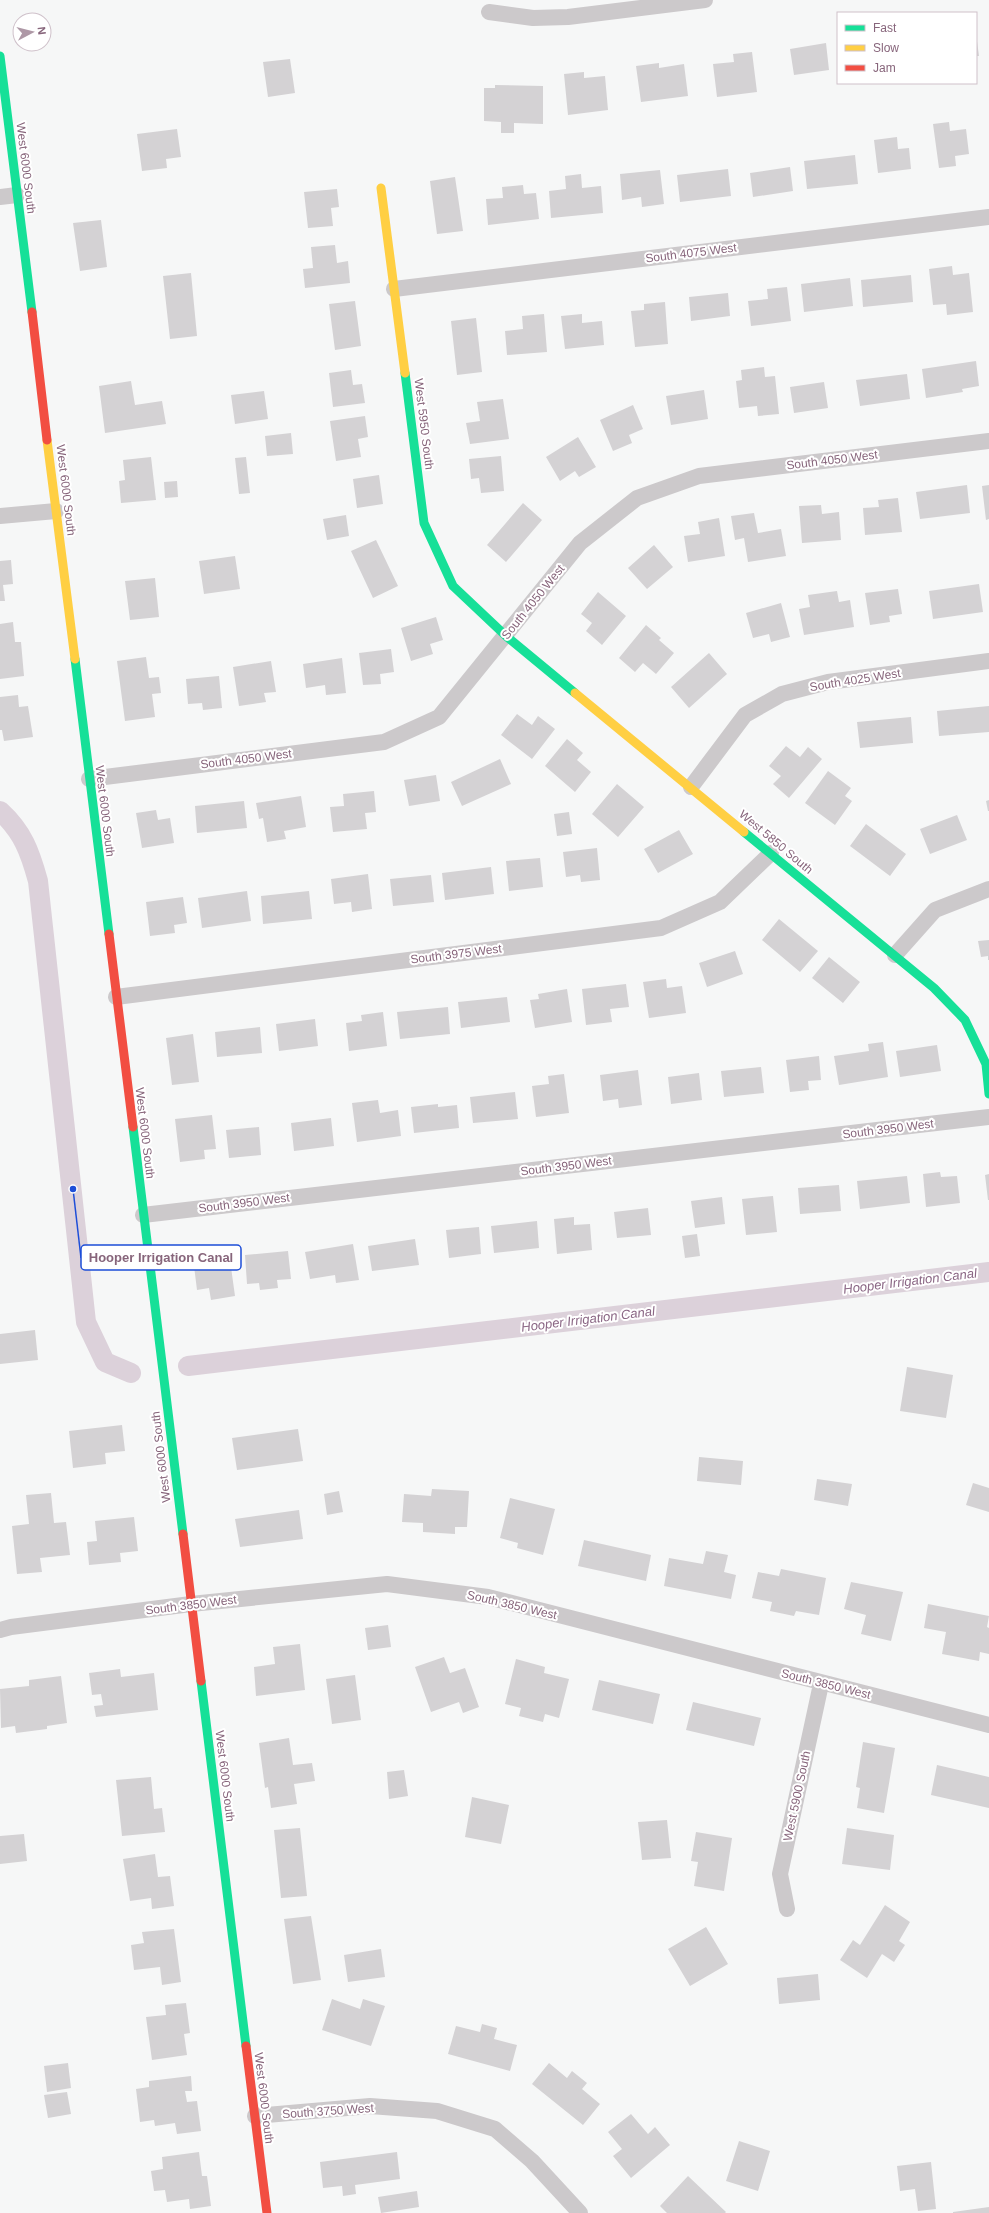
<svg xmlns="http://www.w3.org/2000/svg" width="989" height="2213" viewBox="0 0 989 2213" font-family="Helvetica,sans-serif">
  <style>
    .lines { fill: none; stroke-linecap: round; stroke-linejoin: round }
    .canal { stroke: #dcd1da; stroke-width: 20 }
    .building { fill: #d4d2d4 }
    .street { stroke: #ccc9cb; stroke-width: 16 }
    .fast { stroke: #16e098; stroke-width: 9 }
    .slow { stroke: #ffcf43; stroke-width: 9 }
    .jam { stroke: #f24e42; stroke-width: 9 }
    .labels { text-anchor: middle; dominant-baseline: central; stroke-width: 4; stroke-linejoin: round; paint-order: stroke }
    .street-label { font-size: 12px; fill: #87657b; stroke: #fff }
    .water-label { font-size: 13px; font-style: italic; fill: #8a6684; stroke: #fff }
    .leader { fill: none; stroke: #1d4ed8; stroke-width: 1.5 }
    .callout-dot { fill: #1d4ed8; stroke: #fff; stroke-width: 1.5 }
    .callout { fill: #fff; stroke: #1d4ed8; stroke-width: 1.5 }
    .callout-label { font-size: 13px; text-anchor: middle; font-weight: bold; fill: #87657b }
  </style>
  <rect width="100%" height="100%" fill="#f6f7f7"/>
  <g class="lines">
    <path class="canal" d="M0 811C23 832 30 852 38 881L86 1322 105 1362 131 1373
      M188 1366 989 1272"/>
  </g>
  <path class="building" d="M976 34 979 56H976Z
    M826 43 829 70 794 75 790 49Z
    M752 52 757 92 717 97 713 64 734 62 733 54Z
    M290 59 295 93 268 97 263 62Z
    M659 63V68L684 64 688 96 641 102 636 66Z
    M584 72V78L605 76 608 110 568 115 564 74Z
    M495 85 543 86V124L514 123V133H501V122L484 121V88H495Z
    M949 122 950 131 966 129 969 154 955 156 956 166 939 168 933 124Z
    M177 129 181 157 166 159 167 168 142 171 137 134Z
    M897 137 898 149 909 148 911 169 878 173 874 140Z
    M855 155 858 184 807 189 804 161Z
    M790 167 793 191 753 197 750 173Z
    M728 169 731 196 680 202 677 175Z
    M660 170 664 204 642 207 641 197 622 200 620 174Z
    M581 174 582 188 601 186 603 213 551 218 549 191 566 189 565 176Z
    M455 177 463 231 437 234 430 181Z
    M523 185 524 194 536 193 539 219 488 225 486 199 503 198 502 187Z
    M337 189 339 207 331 208 333 226 308 228 304 192Z
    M101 220 107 267 80 271 73 223Z
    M335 245 337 263 348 261 350 283 305 288 303 269 313 268 311 247Z
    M952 266 953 275 969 273 973 312 947 315 946 304 933 305 929 269Z
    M191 273 197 336 170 339 163 276Z
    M911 275 913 302 863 307 861 280Z
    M850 278 853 306 804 312 801 284Z
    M787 287 791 321 751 326 748 301 768 299 767 289Z
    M728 293 730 316 691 321 689 297Z
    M355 301 361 346 335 350 329 304Z
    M665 302 668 344 635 347 631 311 644 310V304Z
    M544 314 547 352 507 355 505 331 523 329 522 316Z
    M582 314V323L602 321 604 345 565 349 561 316Z
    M476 318 482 372 457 375 451 321Z
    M976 361 979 386 962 389 963 392 926 398 922 369Z
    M764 367 765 377 775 376 779 414 758 416 757 406 739 408 736 381 742 380 741 370Z
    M351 370 353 385 362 384 365 403 333 407 329 373Z
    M907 374 910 399 860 406 856 380Z
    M131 381 135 405 162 401 166 424 105 433 99 386Z
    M824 382 828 408 794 413 790 387Z
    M704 390 708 419 671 425 666 396Z
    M264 391 268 419 235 424 231 395Z
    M503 399 509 439 470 444 466 423 480 421 477 402Z
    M633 405 643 429 629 435 632 443 613 451 600 420Z
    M365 416 368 437 358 439 361 457 336 461 330 421Z
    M291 433 293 454 267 456 265 436Z
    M578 437 596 467 579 477 575 471 560 481 546 457Z
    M501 456 504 491 481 493 479 478 471 479 469 459Z
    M151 457 156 500 121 503 119 481 125 480 123 460Z
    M246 457 250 493 239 494 235 458Z
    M379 475 383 504 357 508 353 479Z
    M177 481 178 497 165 498 164 482Z
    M967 485 970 513 920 519 916 492Z
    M989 485V519L986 520 982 486Z
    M898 498 902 532 865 535 863 508 879 507 878 500Z
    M523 503 542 520 506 562 487 545Z
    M821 505 822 514 839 512 841 540 802 543 799 506Z
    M754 513 758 533 781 529 786 556 748 562 744 538 735 540 731 516Z
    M346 515 349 536 327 540 323 519Z
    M719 518 725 556 688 562 684 536 700 534 698 522Z
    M376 540 398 586 373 598 351 551Z
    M654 545 673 567 647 589 628 568Z
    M235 556 240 589 204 594 199 561Z
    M11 560 13 584 3 585 5 601H0V561Z
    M155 578 159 617 130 620 125 581Z
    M979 584 983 612 933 619 929 591Z
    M898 589 902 614 889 616 890 622 870 625 865 593Z
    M837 591 839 602 850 600 854 627 804 635 799 609 810 607 808 595Z
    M598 592 626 616 602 645 586 631 592 623 581 614Z
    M781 603 790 637 771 642 769 634 753 638 746 613Z
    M436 617 443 640 430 644 433 654 411 661 401 628Z
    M13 622 15 642H21L24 676 0 679V624Z
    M646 625 661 638 659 640 674 653 656 674 643 663 635 672 619 658Z
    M391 649 394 672 380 674 381 684 363 685 359 653Z
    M709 653 727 674 689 708 671 687Z
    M146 657 149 678 159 677 161 693 152 694 155 717 125 721 117 661Z
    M342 658 346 693 326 695 325 685 306 688 303 664Z
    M271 661 276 692 264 693 266 702 239 706 233 667Z
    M219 676 222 708 203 710 202 703 188 704 186 679Z
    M18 695 19 707 28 706 33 737 4 741 2 730H0V697Z
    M989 706V732L939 736 937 711Z
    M517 714 532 725 538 716 555 729 532 759 501 735Z
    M911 717 913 743 860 748 857 722Z
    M567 739 583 753 577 760 591 772 575 792 545 766Z
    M786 746 800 757 808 747 822 759 789 798 773 784 781 776 769 766Z
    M500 759 511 784 462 806 451 782Z
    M828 771 851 788 845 796 852 801 835 825 805 803Z
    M436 775 440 801 409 806 404 780Z
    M617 784 644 807 618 837 592 814Z
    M374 791 376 812 365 813 367 829 333 832 330 807 344 806 343 794Z
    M301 796 306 827 284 831 286 839 267 842 263 818 259 819 256 803Z
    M989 800V811H988L986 801Z
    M244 801 247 828 197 833 195 806Z
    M156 810 158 820 170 818 174 843 142 848 136 813Z
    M569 812 572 834 557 836 554 814Z
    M957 815 967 840 930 854 920 829Z
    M866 824 906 854 890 876 850 846Z
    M679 830 693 854 658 873 644 849Z
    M597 848 600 880 581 882 580 875 566 877 563 852Z
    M540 858 543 887 509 891 506 861Z
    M491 867 494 894 445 900 442 873Z
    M368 874 372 909 352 912 351 902 334 904 331 879Z
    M431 875 434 902 393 906 390 879Z
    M247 891 251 921 202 928 198 898Z
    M309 891 312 919 263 924 261 896Z
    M183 897 187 923 174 925 175 933 150 936 146 902Z
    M779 919 818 951 800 972 762 940Z
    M989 940V960H988V956L981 957 978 941Z
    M735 951 743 974 707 987 699 963Z
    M829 957 860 982 843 1003 812 978Z
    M666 979 667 988 682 986 686 1013 649 1018 643 982Z
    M626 984 629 1007 610 1009 612 1022 586 1025 582 989Z
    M567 989 572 1022 535 1028 530 1000 539 999 538 994Z
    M507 997 510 1022 461 1028 458 1002Z
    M448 1007 450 1034 400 1039 397 1012Z
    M383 1012 387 1046 349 1051 346 1023 362 1021 361 1015Z
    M315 1019 318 1046 279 1051 276 1024Z
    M260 1027 262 1053 217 1057 215 1032Z
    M193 1034 199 1082 172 1085 166 1038Z
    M883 1042 888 1077 839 1085 834 1056 869 1051 868 1044Z
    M937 1045 941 1071 900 1077 896 1051Z
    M819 1056 821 1080 808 1081 809 1090 790 1092 786 1060Z
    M761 1067 764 1093 724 1097 721 1071Z
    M638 1070 642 1105 619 1108 618 1099 603 1101 600 1075Z
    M699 1073 702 1100 671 1104 668 1077Z
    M564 1074 569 1113 536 1117 532 1086 549 1084 548 1076Z
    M515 1092 518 1119 473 1123 470 1097Z
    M378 1100 380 1113 398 1110 401 1136 357 1142 352 1103Z
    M438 1104V1107L457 1105 459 1128 414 1133 411 1107Z
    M212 1115 216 1149 204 1150 205 1159 180 1162 175 1119Z
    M331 1118 334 1146 294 1151 291 1123Z
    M259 1127 261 1155 229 1158 226 1130Z
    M940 1172 941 1177 957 1176 960 1203 926 1207 923 1174Z
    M989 1174V1200H988L985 1175Z
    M907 1176 910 1203 860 1209 857 1181Z
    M839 1185 841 1211 800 1214 798 1188Z
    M773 1196 777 1232 746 1235 742 1199Z
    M722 1197 725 1224 695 1228 691 1201Z
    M648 1208 651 1235 617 1238 614 1212Z
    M574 1217V1225L590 1224 592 1250 557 1254 554 1219Z
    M537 1221 539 1248 494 1253 491 1226Z
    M479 1227 481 1254 449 1258 446 1230Z
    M697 1234 700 1256 685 1258 682 1236Z
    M415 1239 419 1265 372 1271 368 1246Z
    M353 1244 359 1280 336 1283 335 1275 310 1279 305 1252Z
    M288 1251 291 1279 277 1280 278 1288 260 1290 259 1283 247 1284 245 1255Z
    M230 1260 235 1296 211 1300 209 1288 197 1290 194 1266Z
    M35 1330 38 1360 0 1364V1334Z
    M907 1367 953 1375 946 1418 900 1411Z
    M122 1425 125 1451 105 1453 106 1464 73 1468 69 1431Z
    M298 1429 303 1461 237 1470 232 1438Z
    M699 1457 743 1461 741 1485 697 1481Z
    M817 1479 852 1484 848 1506 814 1500Z
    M973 1483 989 1488V1512L966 1505Z
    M432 1489 469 1491 467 1527H455V1534L423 1532V1523L402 1522 404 1494 431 1496Z
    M339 1491 343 1512 327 1515 324 1494Z
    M51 1493 54 1523 66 1522 70 1555 40 1558 42 1572 17 1574 12 1526 29 1524 26 1495Z
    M510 1498 555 1509 543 1555 517 1548 518 1543 500 1538Z
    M299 1510 303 1539 240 1547 235 1519Z
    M134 1517 138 1551 120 1553 121 1562 89 1565 87 1542 97 1541 95 1521Z
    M584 1540 651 1555 646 1581 578 1566Z
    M706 1551 728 1555 724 1572 736 1575 731 1599 664 1586 669 1558 703 1564Z
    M781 1569 826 1578 819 1615 796 1611 794 1616 770 1611 772 1602 752 1598 758 1572 779 1576Z
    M851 1582 903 1592 891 1641 861 1634 866 1615 844 1609Z
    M928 1604 989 1616 987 1627 989 1628V1654L980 1652 979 1661 942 1654 946 1632 924 1628Z
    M388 1625 391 1647 368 1650 365 1628Z
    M300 1644 305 1690 256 1696 254 1667 275 1664 273 1647Z
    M444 1657 450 1673 465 1668 479 1707 463 1713 459 1702 431 1712 415 1667Z
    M516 1659 545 1667 544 1673 569 1679 559 1718 545 1714 543 1722 519 1716 521 1708 505 1704Z
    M120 1669 121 1677 154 1673 158 1710 96 1717 94 1706 103 1705 101 1694 92 1695 89 1673Z
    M355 1675 361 1720 332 1724 326 1679Z
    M61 1676 67 1723 47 1726V1729L16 1733 15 1726 1 1728 0 1689 29 1686V1680Z
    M599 1680 660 1694 653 1724 592 1710Z
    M693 1702 761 1718 754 1746 686 1730Z
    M289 1738 293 1765 312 1763 315 1781 294 1784 297 1804 271 1808 268 1787 265 1788 259 1743Z
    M863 1742 895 1748 884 1813 857 1808 860 1788 856 1787Z
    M937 1765 989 1777V1808L931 1795Z
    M404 1770 408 1796 389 1799 387 1772Z
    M151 1777 154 1809 162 1808 165 1832 122 1836 116 1780Z
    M472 1797 509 1805 501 1844 465 1837Z
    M667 1820 671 1858 642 1860 638 1822Z
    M300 1828 307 1896 281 1898 274 1830Z
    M847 1828 894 1835 890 1870 842 1864Z
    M696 1832 732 1838 724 1891 694 1886 698 1862 691 1861Z
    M24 1834 27 1861 0 1864V1836Z
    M155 1854 158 1877 170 1876 174 1906 152 1909 151 1898 130 1901 123 1859Z
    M885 1905 910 1922 899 1941 905 1945 894 1962 882 1954 867 1978 840 1960 853 1940 860 1945Z
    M311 1916 321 1980 293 1984 284 1919Z
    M706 1927 728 1964 690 1986 668 1949Z
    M174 1929 181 1982 162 1985 160 1967 134 1970 131 1945 144 1943 142 1932Z
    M381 1949 385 1977 348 1982 344 1955Z
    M818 1974 820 2000 779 2004 777 1978Z
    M332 1999 360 2009 363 1999 385 2006 371 2046 322 2030Z
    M186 2003 190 2033 184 2034 187 2055 152 2060 146 2017 166 2015 165 2005Z
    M482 2024 497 2028 494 2039 517 2045 510 2071 448 2054 456 2026 480 2032Z
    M68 2063 71 2088 47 2092 44 2066Z
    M549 2063 567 2078 572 2071 587 2083 582 2089 600 2104 583 2125 532 2084Z
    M191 2076 192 2091H185L187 2102 197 2101 201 2131 177 2134 175 2123 155 2126 154 2120 140 2122 136 2089 149 2087V2081Z
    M67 2092 71 2114 48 2118 44 2095Z
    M631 2114 648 2134 655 2127 670 2145 631 2178 613 2156 622 2149 608 2132Z
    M739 2141 770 2151 758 2191 726 2181Z
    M199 2152 202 2176H207L211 2206 190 2209 189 2199 167 2202 165 2190 154 2191 151 2171 163 2169 162 2157Z
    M397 2152 400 2179 355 2185 356 2194 343 2196 342 2186 323 2188 320 2162Z
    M931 2162 936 2209 918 2211 915 2189 900 2191 897 2166Z
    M688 2176 726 2212 725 2213H667L660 2206Z
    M417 2191 419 2207 381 2213 378 2197Z
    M989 2207V2213H953V2212Z"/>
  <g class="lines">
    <path class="street" d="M489 12 533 18 568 17 705 0
      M0 197 17 195
      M394 289 989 217
      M0 516 56 511
      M89 779 384 742 439 717 580 543 637 498 699 476 989 441
      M691 787 745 715 782 694 828 682 989 661
      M895 955 935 910 989 889
      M116 997 661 928 720 902 771 853
      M143 1215 989 1117
      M0 1630 11 1627 191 1604 387 1584 488 1597 989 1725
      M787 1909 780 1874 821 1684
      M255 2116 370 2106 437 2111 495 2129 532 2161 580 2213"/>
    <path class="fast" d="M0 56 32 312
      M405 373 424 523 453 586 506 636 575 693
      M75 659 109 934
      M744 832 934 988 965 1020 986 1064 989 1094
      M133 1127 183 1534
      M201 1681 246 2046"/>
    <path class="slow" d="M381 188 405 373
      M47 440 75 659
      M575 693 744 832"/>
    <path class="jam" d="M32 312 47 440
      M109 934 133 1127
      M183 1534 201 1681
      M246 2046 267 2213"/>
  </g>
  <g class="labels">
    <g class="street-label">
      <text transform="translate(26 168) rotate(83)">West 6000 South</text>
      <text transform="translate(691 253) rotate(-7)">South 4075 West</text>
      <text transform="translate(424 424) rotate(83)">West 5950 South</text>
      <text transform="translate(832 460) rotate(-7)">South 4050 West</text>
      <text transform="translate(66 490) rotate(83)">West 6000 South</text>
      <text transform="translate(533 602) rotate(-51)">South 4050 West</text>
      <text transform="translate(855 680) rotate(-9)">South 4025 West</text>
      <text transform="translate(246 759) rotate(-7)">South 4050 West</text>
      <text transform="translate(105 811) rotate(83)">West 6000 South</text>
      <text transform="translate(776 842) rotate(40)">West 5850 South</text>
      <text transform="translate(456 954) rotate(-7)">South 3975 West</text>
      <text transform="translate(888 1129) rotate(-7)">South 3950 West</text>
      <text transform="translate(145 1133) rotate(83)">West 6000 South</text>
      <text transform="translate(566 1166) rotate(-7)">South 3950 West</text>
      <text transform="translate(244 1203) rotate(-7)">South 3950 West</text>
      <text transform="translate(161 1457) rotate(-97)">West 6000 South</text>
      <text transform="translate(191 1605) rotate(-7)">South 3850 West</text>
      <text transform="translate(512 1605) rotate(13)">South 3850 West</text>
      <text transform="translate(826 1684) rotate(14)">South 3850 West</text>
      <text transform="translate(225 1776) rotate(83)">West 6000 South</text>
      <text transform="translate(797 1796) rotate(-78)">West 5900 South</text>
      <text transform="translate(264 2098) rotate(83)">West 6000 South</text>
      <text transform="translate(328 2111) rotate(-4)">South 3750 West</text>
    </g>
    <g class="water-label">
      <text transform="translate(910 1281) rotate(-7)">Hooper Irrigation Canal</text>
      <text transform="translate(588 1319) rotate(-7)">Hooper Irrigation Canal</text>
    </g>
  </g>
  <path class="leader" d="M73 1189L81 1258"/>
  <circle class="callout-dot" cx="73" cy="1189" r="4"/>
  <rect class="callout" x="81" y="1245" width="160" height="25" rx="4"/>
  <g class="callout-label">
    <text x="161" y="1262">Hooper Irrigation Canal</text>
  </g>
  <rect x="837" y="12" width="140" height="72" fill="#ffffff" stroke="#cfc1ca"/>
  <rect x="845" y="25" width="20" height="6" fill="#16e098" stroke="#cfc1ca"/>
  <text x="873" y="32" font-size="12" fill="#87657b">Fast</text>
  <rect x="845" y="45" width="20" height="6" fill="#ffcf43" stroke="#cfc1ca"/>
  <text x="873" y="52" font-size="12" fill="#87657b">Slow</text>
  <rect x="845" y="65" width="20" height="6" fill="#f24e42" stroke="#cfc1ca"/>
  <text x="873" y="72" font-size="12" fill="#87657b">Jam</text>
  <g transform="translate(32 32) rotate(83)"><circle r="19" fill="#ffffff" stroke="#cfc1ca"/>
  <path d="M0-3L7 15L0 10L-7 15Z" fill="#ae98a6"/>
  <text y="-6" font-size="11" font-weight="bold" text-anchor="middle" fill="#87657b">N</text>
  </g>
</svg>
